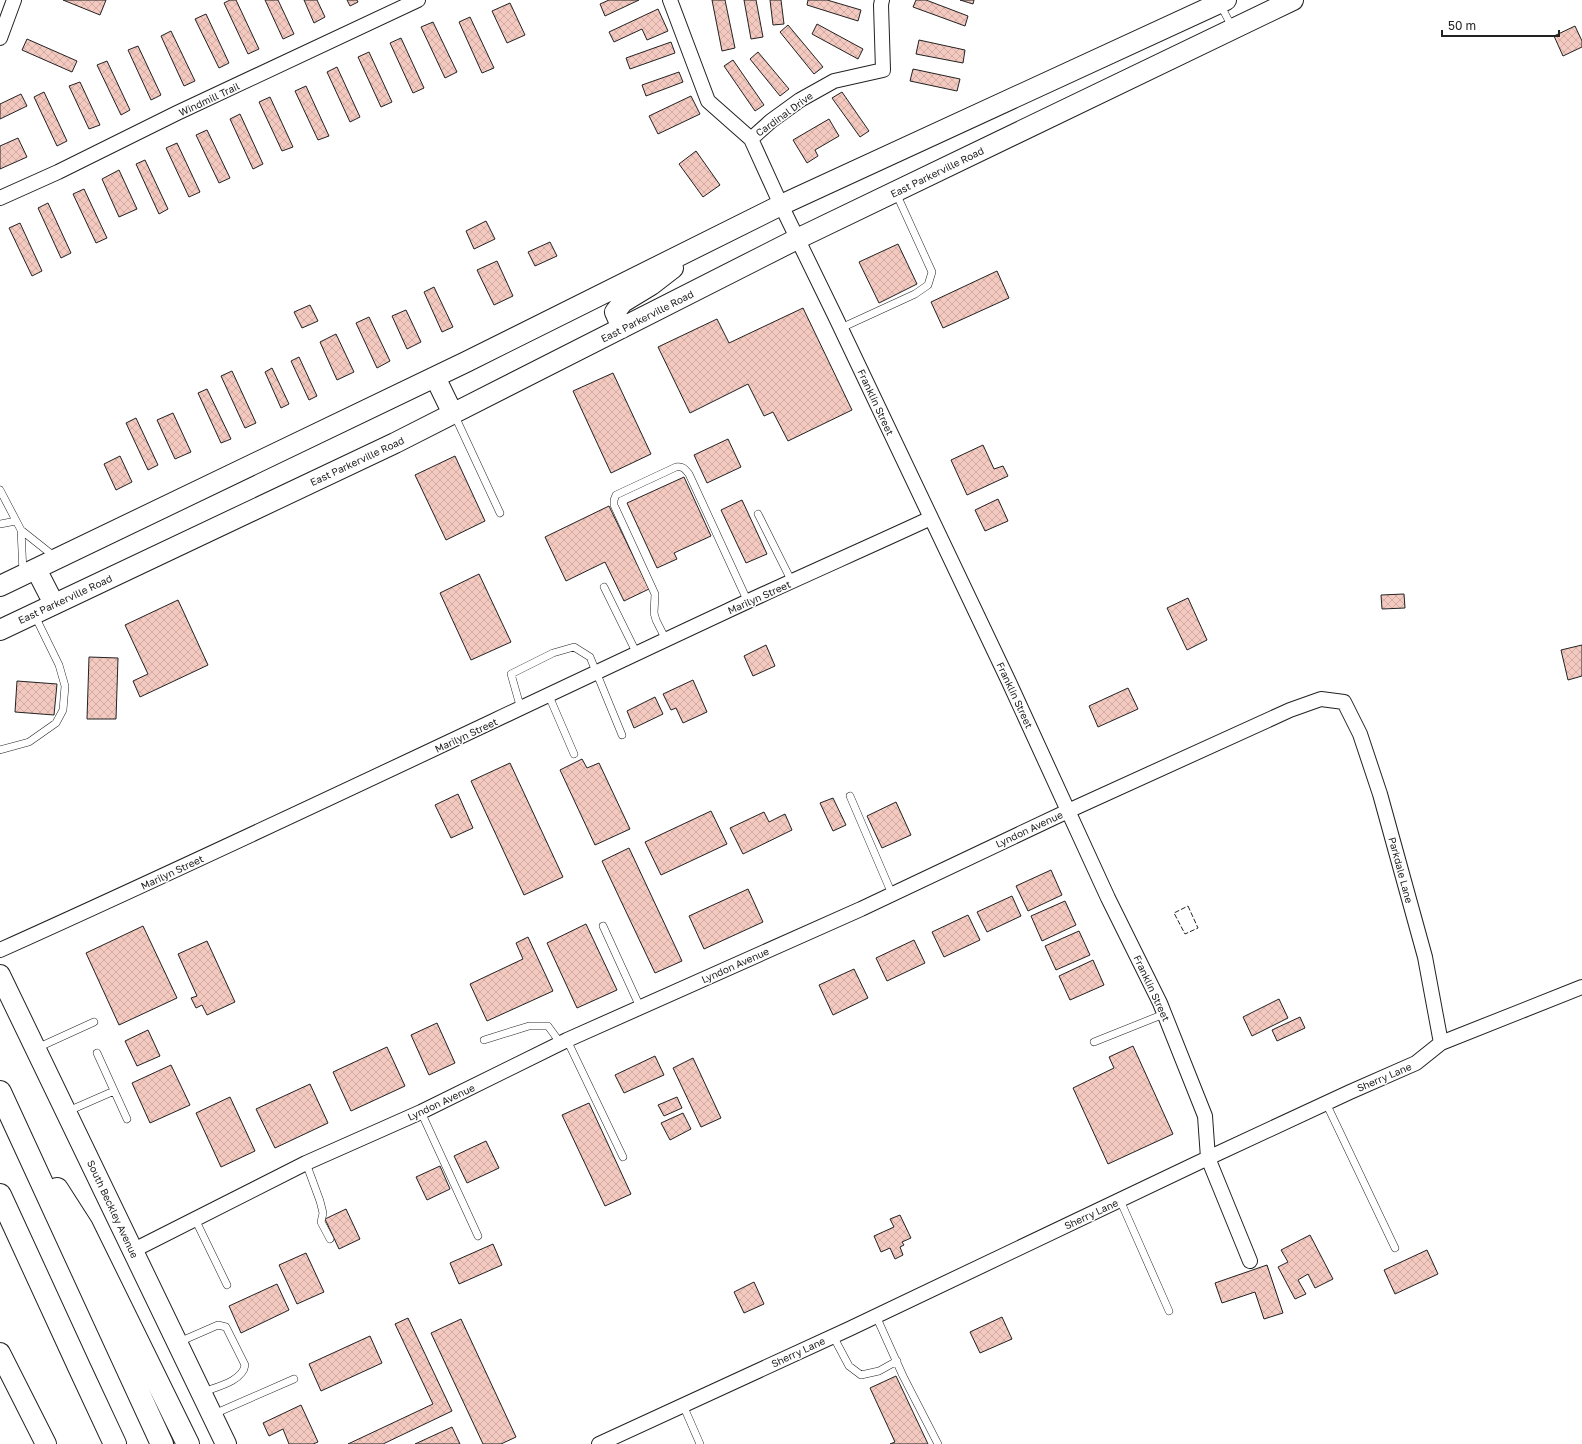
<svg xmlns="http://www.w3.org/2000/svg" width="1582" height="1444" viewBox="0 0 1582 1444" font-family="'Golos Text',sans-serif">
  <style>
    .building { fill: url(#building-cross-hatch); stroke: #222 }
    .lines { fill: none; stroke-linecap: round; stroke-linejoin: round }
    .service-casing { stroke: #222; stroke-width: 8 }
    .minor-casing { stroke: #222; stroke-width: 16 }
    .secondary-casing { stroke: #222; stroke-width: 22 }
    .motorway-casing { stroke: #222; stroke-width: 24 }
    .service { stroke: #fff; stroke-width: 7 }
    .minor { stroke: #fff; stroke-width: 14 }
    .secondary { stroke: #fff; stroke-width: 20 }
    .motorway { stroke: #fff; stroke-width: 22 }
    .fence { stroke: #222; stroke-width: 1; stroke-dasharray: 5 2; stroke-linecap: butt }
    .labels { text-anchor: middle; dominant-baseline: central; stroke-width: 3; stroke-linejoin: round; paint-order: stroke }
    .street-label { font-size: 10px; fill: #222; stroke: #fff }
  </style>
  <defs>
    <pattern id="building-cross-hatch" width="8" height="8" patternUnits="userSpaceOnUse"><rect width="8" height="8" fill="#f3c9c0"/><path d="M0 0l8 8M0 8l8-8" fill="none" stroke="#d0aca5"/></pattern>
  </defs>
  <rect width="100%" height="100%" fill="#fff"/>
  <path class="building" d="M63 0H106L100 15Z
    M230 0H236L259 49 248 54 224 3Z
    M265 0H278L294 34 283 39Z
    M304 0H317L325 17 314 23Z
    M347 0H357L358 2 350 6Z
    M609 0H639L605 16 600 4Z
    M712 0H725L735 48 722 51Z
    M744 0H756L763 37 751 39Z
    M770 0H781L784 24 773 25Z
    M808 0H827L861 10 858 21 807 5Z
    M916 0H926L968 16 965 26 913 7Z
    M960 0H974L973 4Z
    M510 3 525 35 507 43 492 11Z
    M658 9 668 31 647 40 642 29 614 42 609 32Z
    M206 14 229 63 219 68 195 19Z
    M470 17 494 68 482 73 459 22Z
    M433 22 457 72 445 78 421 27Z
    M817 24 863 49 858 59 812 34Z
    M788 25 823 67 814 74 780 32Z
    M1575 26 1582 41V47L1563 56 1554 36Z
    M171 31 195 81 184 86 161 36Z
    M401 38 424 88 413 93 390 43Z
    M27 39 77 61 72 72 22 50Z
    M919 40 965 50 963 63 916 54Z
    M671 42 675 53 630 69 626 58Z
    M138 46 161 95 151 100 128 50Z
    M369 52 392 102 381 107 358 57Z
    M758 52 789 89 780 96 750 59Z
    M733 60 764 105 755 111 724 66Z
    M107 61 130 110 121 115 97 65Z
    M337 67 360 117 350 122 327 72Z
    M913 69 960 79 957 91 910 81Z
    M679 72 683 82 646 96 642 85Z
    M80 82 100 125 89 129 69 86Z
    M306 86 329 136 318 140 295 91Z
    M44 92 67 141 57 146 34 97Z
    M842 92 869 131 860 137 832 98Z
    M21 94 27 106 0 119V104Z
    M691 96 700 114 658 134 649 116Z
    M270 97 293 147 282 151 259 102Z
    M240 114 263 164 253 169 230 119Z
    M829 119 839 136 815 150 818 156 807 163 793 140Z
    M207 130 230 178 219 183 196 135Z
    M18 138 27 157 0 169V146Z
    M177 143 200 192 189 197 166 148Z
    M696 151 720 185 703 197 679 164Z
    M145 160 168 209 159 214 136 164Z
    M119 170 137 209 119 217 102 179Z
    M84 189 107 238 96 243 73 194Z
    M48 203 71 253 61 258 38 208Z
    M486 221 495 239 474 249 466 231Z
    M20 223 42 271 32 276 9 228Z
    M550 242 557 256 535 266 528 252Z
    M898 244 917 284 879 303 859 262Z
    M497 261 513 296 494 305 477 270Z
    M997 271 1009 298 943 328 931 302Z
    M434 287 453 327 442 332 424 292Z
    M310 305 318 321 302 328 294 312Z
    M803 308 852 410 788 441 773 412 764 416 748 384 690 413 658 347 717 319 729 343Z
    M406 310 421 342 407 349 392 316Z
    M369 317 390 361 377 368 356 323Z
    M336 334 354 372 337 380 320 342Z
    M299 357 317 396 309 400 291 361Z
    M272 368 289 404 281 408 265 372Z
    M232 371 256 423 245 428 221 376Z
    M613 373 651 454 611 473 573 391Z
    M207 389 231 439 221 443 198 393Z
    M173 413 191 452 175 459 157 420Z
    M136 418 158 465 148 470 126 423Z
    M728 439 741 467 707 483 694 455Z
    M983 445 994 469 1003 466 1008 476 967 495 951 460Z
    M120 456 132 482 116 490 104 464Z
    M455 456 485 521 446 540 415 475Z
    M684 477 711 536 674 553 677 559 657 568 627 503Z
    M998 499 1008 521 985 531 975 510Z
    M742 500 767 554 746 563 721 510Z
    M609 506 649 589 624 601 605 562 566 581 545 537Z
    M479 574 511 642 471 660 440 593Z
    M1404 594 1405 608 1382 609 1381 595Z
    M1188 598 1207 640 1187 650 1167 608Z
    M178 600 208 665 140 697 133 681 148 674 125 625Z
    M766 645 775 666 753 676 744 656Z
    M1582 645V676L1568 680 1561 650Z
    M89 657 118 658 116 719H87Z
    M693 680 707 712 683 723 676 708 671 710 663 694Z
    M17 681 57 684 54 715 15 712Z
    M1128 688 1138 709 1098 727 1089 706Z
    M655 697 663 714 634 728 627 711Z
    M582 759 587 768 599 763 630 829 595 845 560 770Z
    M510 763 563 877 524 895 471 781Z
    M458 794 473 828 451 838 435 805Z
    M833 798 846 825 833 831 820 803Z
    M896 802 911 835 882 848 867 816Z
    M711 811 727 844 661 875 645 842Z
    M764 812 769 822 785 814 792 830 743 854 730 828Z
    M629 848 682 961 655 973 602 861Z
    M1051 870 1062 895 1028 911 1016 886Z
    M748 889 763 922 704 949 689 916Z
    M1012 896 1021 916 987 932 977 912Z
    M1065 901 1076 925 1042 941 1031 916Z
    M968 915 980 940 944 957 932 932Z
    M586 924 617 990 577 1008 547 943Z
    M143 926 177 998 119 1025 86 953Z
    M1079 931 1090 955 1056 970 1045 946Z
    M528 937 553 991 487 1021 470 984 523 959 516 943Z
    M914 940 925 963 887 981 876 958Z
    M207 941 235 1002 207 1015 202 1005 196 1008 191 998 197 996 178 954Z
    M1093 960 1104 985 1070 1000 1059 976Z
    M854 969 868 998 833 1015 819 985Z
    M1279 999 1288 1018 1252 1036 1243 1017Z
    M1300 1017 1305 1028 1277 1041 1272 1030Z
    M437 1023 455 1063 429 1075 411 1035Z
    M148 1030 160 1056 137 1066 125 1041Z
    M1133 1046 1173 1134 1108 1164 1073 1088 1114 1068 1109 1057Z
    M387 1047 405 1086 351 1111 333 1072Z
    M655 1056 664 1075 624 1093 615 1075Z
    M693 1058 721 1118 701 1127 673 1068Z
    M171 1065 190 1105 150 1123 132 1083Z
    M310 1084 328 1123 275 1148 256 1109Z
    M230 1097 255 1151 221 1167 196 1113Z
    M677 1097 682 1108 664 1116 658 1105Z
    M589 1103 631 1194 605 1206 562 1115Z
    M683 1113 691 1129 670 1140 661 1123Z
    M486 1141 499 1168 467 1183 454 1156Z
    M440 1166 450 1189 427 1200 416 1177Z
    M346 1209 360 1239 339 1249 325 1219Z
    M900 1215 911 1238 902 1242 904 1245 900 1247 903 1255 895 1259 890 1248 881 1252 874 1236 894 1227 890 1219Z
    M1310 1235 1333 1279 1315 1288 1308 1274 1298 1280 1306 1294 1295 1299 1278 1267 1288 1262 1281 1250Z
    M493 1244 502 1265 459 1284 450 1263Z
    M1427 1250 1438 1274 1395 1294 1384 1270Z
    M306 1253 324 1292 297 1304 279 1265Z
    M1267 1265 1283 1313 1264 1319 1255 1292 1222 1303 1215 1283Z
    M754 1282 764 1304 744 1313 734 1292Z
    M277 1284 289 1310 241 1333 229 1306Z
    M1002 1317 1012 1339 980 1353 970 1332Z
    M408 1318 452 1411 383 1444H348L433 1404 395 1324Z
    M461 1319 516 1437 501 1444H483L431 1333Z
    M370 1336 382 1363 321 1391 309 1364Z
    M896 1376 928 1444H890L895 1442 870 1388Z
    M301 1405 318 1442 313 1444H289L283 1429 269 1436 263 1423Z
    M452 1427 460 1444H415Z"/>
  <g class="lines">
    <defs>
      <path id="service" d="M1220 4 1232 27
        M841 328 915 294 928 285 932 272 896 193
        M454 414 500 513
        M0 490 21 530 55 557
        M758 514 792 582
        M0 524 16 521
        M21 530 23 572
        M604 587 637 654
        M666 640 656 620 654 613 655 594 614 505V500L616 495 676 467C683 466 685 469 689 474L748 602
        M549 696 574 754
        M521 709 511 674 553 653 574 647 590 657 622 735
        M0 750 29 742 56 723 63 710 65 686 59 665 35 616
        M850 796 892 894
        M603 926 640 1007
        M484 1040 529 1026H548L556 1037 559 1044
        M567 1040 623 1157
        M1094 1042 1164 1014
        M37 1048 94 1022
        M97 1053 127 1119
        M1326 1103 1395 1248
        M66 1112 114 1091
        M421 1112 478 1236
        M306 1163 320 1201 323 1213 321 1222 330 1239
        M1120 1200 1169 1311
        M195 1219 227 1285
        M876 1316 903 1376 938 1444
        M833 1336 849 1366 861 1375 879 1371 897 1361
        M179 1342 218 1325 226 1327 245 1365C243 1381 216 1387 203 1392
        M683 1405 700 1444
        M214 1414 294 1379"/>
      <path id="minor" d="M670 0 708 101 751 139 771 121 800 100 834 81 883 70 881 5 882 0
        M0 38 14 0
        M751 139 781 205 836 318 1009 682 1108 898 1160 1003 1205 1116 1208 1158 1250 1261
        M0 198 58 172 177 113 418 0
        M0 950C243 841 483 725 725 612 793 580 862 550 931 518
        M132 1251 306 1163 421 1112 567 1040 861 909 1068 811 1290 710 1321 699 1344 702 1360 734 1380 794 1425 957 1441 1043
        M599 1444 849 1329 1208 1158 1350 1092 1416 1063 1441 1043 1582 987"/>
      <path id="secondary" d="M622 328 615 312 623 302 651 285 673 268
        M435 377 453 414
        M36 569 54 604
        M0 586 466 362 781 205 1226 0
        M0 630 395 443 797 239 1293 0
        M0 975 226 1444
        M0 1353 46 1444"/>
      <path id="motorway" d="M0 1092 162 1444
        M57 1189 82 1228 188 1444
        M0 1195 80 1369 115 1444"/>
    </defs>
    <use href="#service" class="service-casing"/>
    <use href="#minor" class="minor-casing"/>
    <use href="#secondary" class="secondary-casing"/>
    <use href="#motorway" class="motorway-casing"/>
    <use href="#service" class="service"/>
    <use href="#minor" class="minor"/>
    <use href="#secondary" class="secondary"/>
    <use href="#motorway" class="motorway"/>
    <path class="fence" d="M1188 906 1198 928 1185 934 1174 913Z"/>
  </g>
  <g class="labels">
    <g class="street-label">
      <text transform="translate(209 99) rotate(-25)">Windmill Trail</text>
      <text transform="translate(784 114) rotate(-36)">Cardinal Drive</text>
      <text transform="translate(937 172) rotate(-26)">East Parkerville Road</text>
      <text transform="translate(647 316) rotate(-27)">East Parkerville Road</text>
      <text transform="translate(876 402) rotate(65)">Franklin Street</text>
      <text transform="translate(357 461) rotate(-25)">East Parkerville Road</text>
      <text transform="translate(759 597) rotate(-24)">Marilyn Street</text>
      <text transform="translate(65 599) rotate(-25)">East Parkerville Road</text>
      <text transform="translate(1015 695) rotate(65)">Franklin Street</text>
      <text transform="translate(466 735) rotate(-25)">Marilyn Street</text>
      <text transform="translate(1029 829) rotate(-25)">Lyndon Avenue</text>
      <text transform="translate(1401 870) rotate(75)">Parkdale Lane</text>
      <text transform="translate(172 872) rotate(-25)">Marilyn Street</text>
      <text transform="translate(735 965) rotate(-24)">Lyndon Avenue</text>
      <text transform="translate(1152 988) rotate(65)">Franklin Street</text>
      <text transform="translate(1384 1077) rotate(-23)">Sherry Lane</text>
      <text transform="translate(441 1102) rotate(-25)">Lyndon Avenue</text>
      <text transform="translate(113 1209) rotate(65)">South Beckley Avenue</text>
      <text transform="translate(1091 1214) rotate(-25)">Sherry Lane</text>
      <text transform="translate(798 1352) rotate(-25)">Sherry Lane</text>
    </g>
  </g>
  <path d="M1442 30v6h117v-6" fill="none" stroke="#222222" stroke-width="2"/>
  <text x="1448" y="30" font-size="12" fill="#222222" stroke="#ffffff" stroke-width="3" paint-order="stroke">50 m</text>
</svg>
